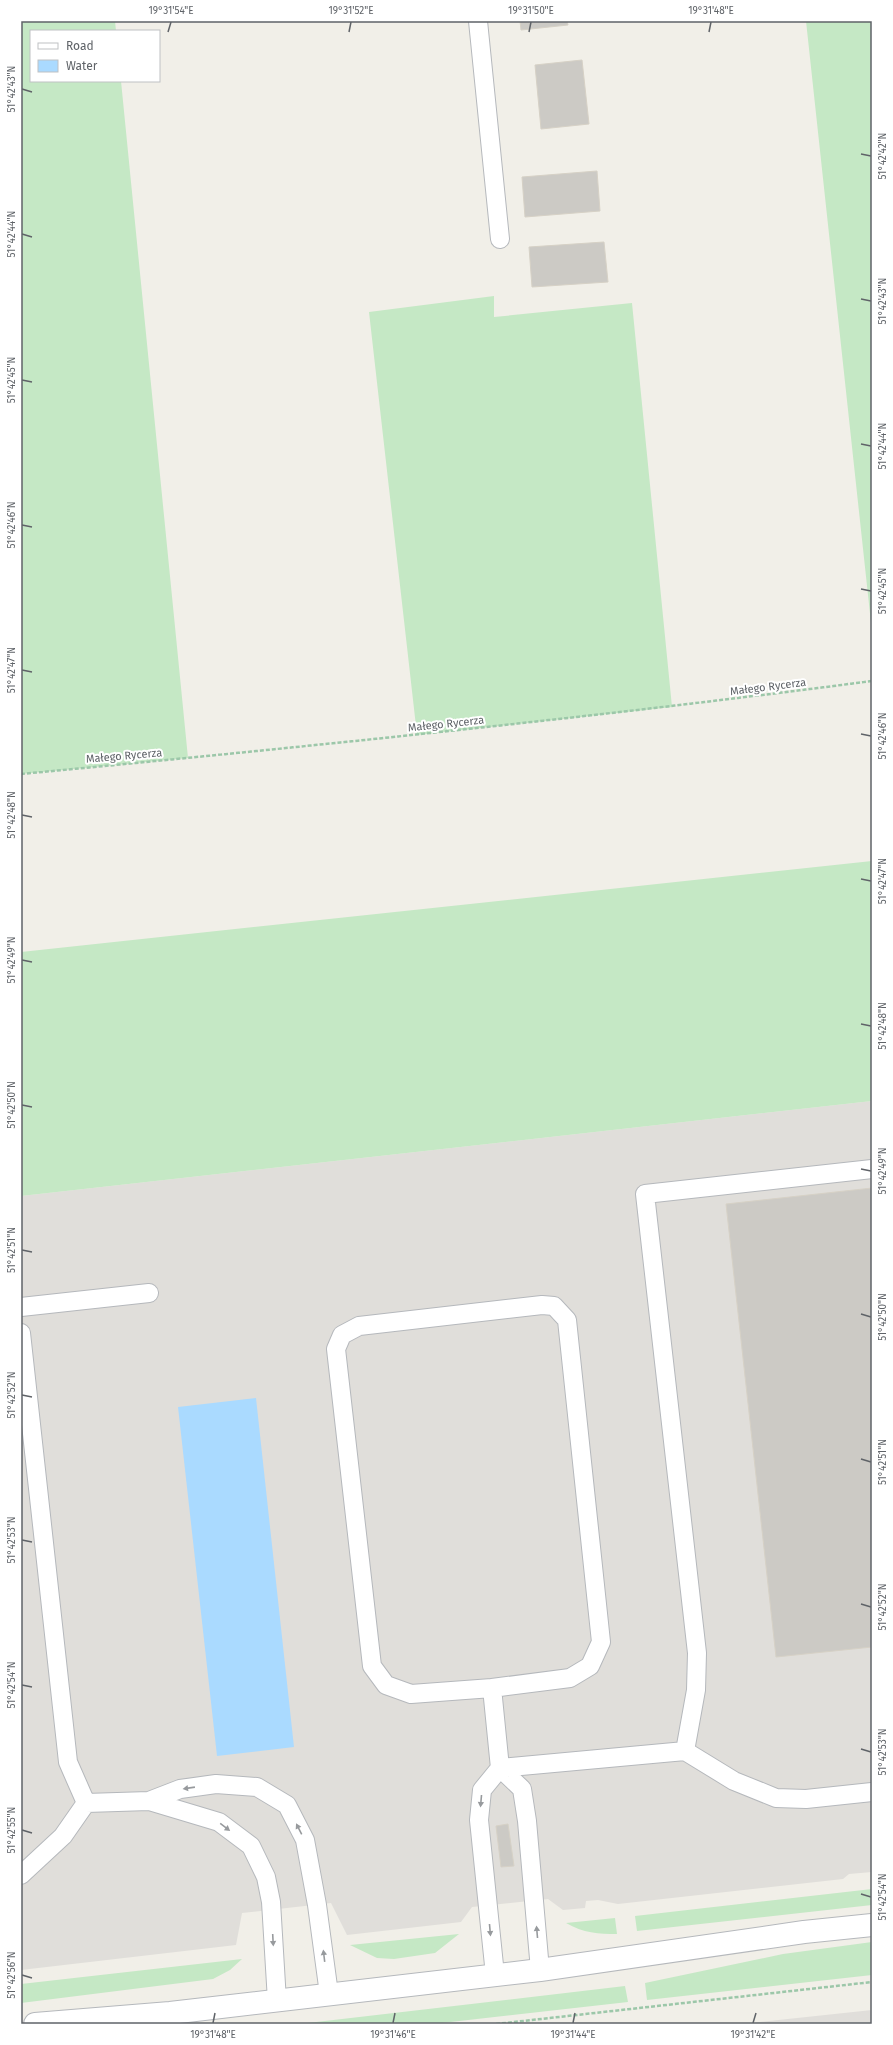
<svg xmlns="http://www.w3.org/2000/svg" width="893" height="2045" viewBox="0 0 893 2045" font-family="'Fira Sans',sans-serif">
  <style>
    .industrial { fill: #e0deda }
    .grass { fill: #c5e8c5 }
    .water { fill: #aadaff }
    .building { fill: #cccac5; stroke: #d6d1c6 }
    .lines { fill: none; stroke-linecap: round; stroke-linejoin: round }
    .service-casing { stroke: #b5b8bc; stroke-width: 20 }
    .minor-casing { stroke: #b5b8bc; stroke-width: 24 }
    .path { stroke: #9cc7a9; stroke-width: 2.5; stroke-dasharray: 4 2; stroke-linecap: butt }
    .service { stroke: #fff; stroke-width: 18 }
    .minor { stroke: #fff; stroke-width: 22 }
    .oneway { fill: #979a9d }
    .ticks { fill: none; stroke: #5f6368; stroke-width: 1.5 }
    .labels { text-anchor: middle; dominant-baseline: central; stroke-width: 4; stroke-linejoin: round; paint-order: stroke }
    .street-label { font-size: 11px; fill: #5f6368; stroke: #fff }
    .neatline { fill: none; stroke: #5f6368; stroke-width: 1.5 }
    .ticks-label { font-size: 10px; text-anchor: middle; fill: #5f6368 }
  </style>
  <rect width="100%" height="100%" fill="#f1efe8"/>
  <path class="industrial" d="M872 1101V1872L849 1874 843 1879 618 1904 598 1900 586 1901 585 1908 563 1910 548 1899 472 1907 461 1922 347 1935 331 1903 242 1913 236 1945 21 1970V1196Z
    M872 2010V2024H740Z"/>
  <path class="grass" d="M21 21H115L116 31H31V81H121L188 758 21 774Z
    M806 21H872V632Z
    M494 296V317L632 303 672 707 417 735 369 312Z
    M872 861V1101L21 1196V952Z
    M872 1889V1905L637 1931 635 1916Z
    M615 1918 617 1934C599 1934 583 1933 566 1923Z
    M459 1934 435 1953 394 1959 377 1958 350 1945Z
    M872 1942V1975L647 2000 645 1983 783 1954Z
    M242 1959 230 1970 213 1979 21 2003V1984Z
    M625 1986 628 2002 433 2024H299Z"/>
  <path class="water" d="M256 1398 294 1747 217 1756 178 1407Z"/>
  <path class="building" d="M520 21H567L568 25 521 30Z
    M582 60 589 124 541 129 535 65Z
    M597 171 600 211 525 217 522 177Z
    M604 242 608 282 532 287 529 247Z
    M872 1188V1647L776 1657 726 1204Z
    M508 1824 514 1866 501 1867 496 1826Z"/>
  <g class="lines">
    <defs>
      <path id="service" d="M478 21 500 239
        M21 1307 149 1293
        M21 1333 68 1762 86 1803 149 1801 180 1789 216 1784 257 1787 287 1805 305 1840 317 1905 329 1994
        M492 1688 411 1694 386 1685 372 1666 336 1349 342 1335 359 1326 542 1305 554 1306 567 1320 601 1642 590 1666 570 1678 492 1688 500 1768 522 1789 527 1821 540 1970
        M685 1751 696 1690 697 1653 645 1194 872 1169
        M149 1801 219 1822 251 1846 266 1877 271 1902 277 2001
        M21 1875 63 1836 86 1803
        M495 1975 479 1820 482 1790 500 1768 685 1751 734 1781 776 1798 806 1799 872 1792"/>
      <path id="minor" d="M35 2024 170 2013 540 1970 804 1932 872 1925"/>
    </defs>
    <use href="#service" class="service-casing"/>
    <use href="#minor" class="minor-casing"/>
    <path class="path" d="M21 774C305 747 589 718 872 681
      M496 2024 872 1982"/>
    <use href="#service" class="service"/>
    <use href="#minor" class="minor"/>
  </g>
  <defs><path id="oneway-solid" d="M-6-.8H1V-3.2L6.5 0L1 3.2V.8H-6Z"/></defs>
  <g class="oneway">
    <use href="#oneway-solid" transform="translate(189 1788) rotate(172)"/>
    <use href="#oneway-solid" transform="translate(481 1801) rotate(95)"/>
    <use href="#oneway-solid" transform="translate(225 1827) rotate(37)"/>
    <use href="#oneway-solid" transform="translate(299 1829) rotate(-117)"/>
    <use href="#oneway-solid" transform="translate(490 1930) rotate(85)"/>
    <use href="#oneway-solid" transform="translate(537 1932) rotate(-95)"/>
    <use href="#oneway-solid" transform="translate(273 1940) rotate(87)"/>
    <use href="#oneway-solid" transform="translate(324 1956) rotate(-97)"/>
  </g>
  <path class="ticks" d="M168 32 171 22M349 32 351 22M529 32 531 22M709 32 711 22M22 89 32 92M861 154 871 156M22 234 32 237M861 299 871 301M22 380 32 382M861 444 871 446M22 525 32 527M861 589 871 591M22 670 32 672M861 734 871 736M22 815 32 817M861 879 871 881M22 960 32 962M861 1024 871 1026M22 1105 32 1107M861 1169 871 1171M22 1250 32 1252M861 1314 871 1317M22 1395 32 1397M861 1459 871 1462M22 1540 32 1542M861 1604 871 1607M22 1685 32 1687M861 1749 871 1752M22 1830 32 1833M861 1894 871 1897M22 1975 32 1978M213 2023 215 2013M393 2023 395 2013M573 2023 575 2013M753 2023 756 2013"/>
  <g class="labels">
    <g class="street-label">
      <text transform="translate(768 687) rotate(-7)">Małego Rycerza</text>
      <text transform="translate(446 724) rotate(-6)">Małego Rycerza</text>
      <text transform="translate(124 756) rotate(-5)">Małego Rycerza</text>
    </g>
  </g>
  <rect width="893" height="2045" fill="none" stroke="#ffffff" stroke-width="44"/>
  <rect x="30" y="30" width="130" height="52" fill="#ffffff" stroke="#bfc1c3"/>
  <rect x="38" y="43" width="20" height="6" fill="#ffffff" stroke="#bfc1c3"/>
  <text x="66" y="50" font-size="12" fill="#5f6368">Road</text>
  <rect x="38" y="60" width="20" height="12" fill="#aadaff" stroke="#bfc1c3"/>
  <text x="66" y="70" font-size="12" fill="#5f6368">Water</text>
  <rect x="22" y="22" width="849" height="2001" class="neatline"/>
  <g class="ticks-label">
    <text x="171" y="14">19°31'54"E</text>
    <text x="351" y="14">19°31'52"E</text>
    <text x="531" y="14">19°31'50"E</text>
    <text x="711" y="14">19°31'48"E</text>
    <text transform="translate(11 89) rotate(-90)" y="4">51°42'43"N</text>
    <text transform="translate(882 156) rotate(-90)" y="4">51°42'42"N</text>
    <text transform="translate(11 234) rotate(-90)" y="4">51°42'44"N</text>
    <text transform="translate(882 301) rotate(-90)" y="4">51°42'43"N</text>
    <text transform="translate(11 380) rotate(-90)" y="4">51°42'45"N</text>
    <text transform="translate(882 446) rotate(-90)" y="4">51°42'44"N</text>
    <text transform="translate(11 525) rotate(-90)" y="4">51°42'46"N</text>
    <text transform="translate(882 591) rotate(-90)" y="4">51°42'45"N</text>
    <text transform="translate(11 670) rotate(-90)" y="4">51°42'47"N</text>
    <text transform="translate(882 736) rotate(-90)" y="4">51°42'46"N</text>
    <text transform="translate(11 815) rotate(-90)" y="4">51°42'48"N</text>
    <text transform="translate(882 881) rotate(-90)" y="4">51°42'47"N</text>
    <text transform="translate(11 960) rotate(-90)" y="4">51°42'49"N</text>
    <text transform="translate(882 1026) rotate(-90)" y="4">51°42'48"N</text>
    <text transform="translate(11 1105) rotate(-90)" y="4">51°42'50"N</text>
    <text transform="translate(882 1171) rotate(-90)" y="4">51°42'49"N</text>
    <text transform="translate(11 1250) rotate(-90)" y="4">51°42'51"N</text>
    <text transform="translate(882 1317) rotate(-90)" y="4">51°42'50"N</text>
    <text transform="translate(11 1395) rotate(-90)" y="4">51°42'52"N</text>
    <text transform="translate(882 1462) rotate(-90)" y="4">51°42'51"N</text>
    <text transform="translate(11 1540) rotate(-90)" y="4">51°42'53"N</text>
    <text transform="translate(882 1607) rotate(-90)" y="4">51°42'52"N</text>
    <text transform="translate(11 1685) rotate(-90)" y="4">51°42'54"N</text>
    <text transform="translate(882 1752) rotate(-90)" y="4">51°42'53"N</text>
    <text transform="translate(11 1830) rotate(-90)" y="4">51°42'55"N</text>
    <text transform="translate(882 1897) rotate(-90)" y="4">51°42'54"N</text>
    <text transform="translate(11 1975) rotate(-90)" y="4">51°42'56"N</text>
    <text x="213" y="2038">19°31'48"E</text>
    <text x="393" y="2038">19°31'46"E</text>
    <text x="573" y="2038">19°31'44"E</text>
    <text x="753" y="2038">19°31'42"E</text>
  </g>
</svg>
